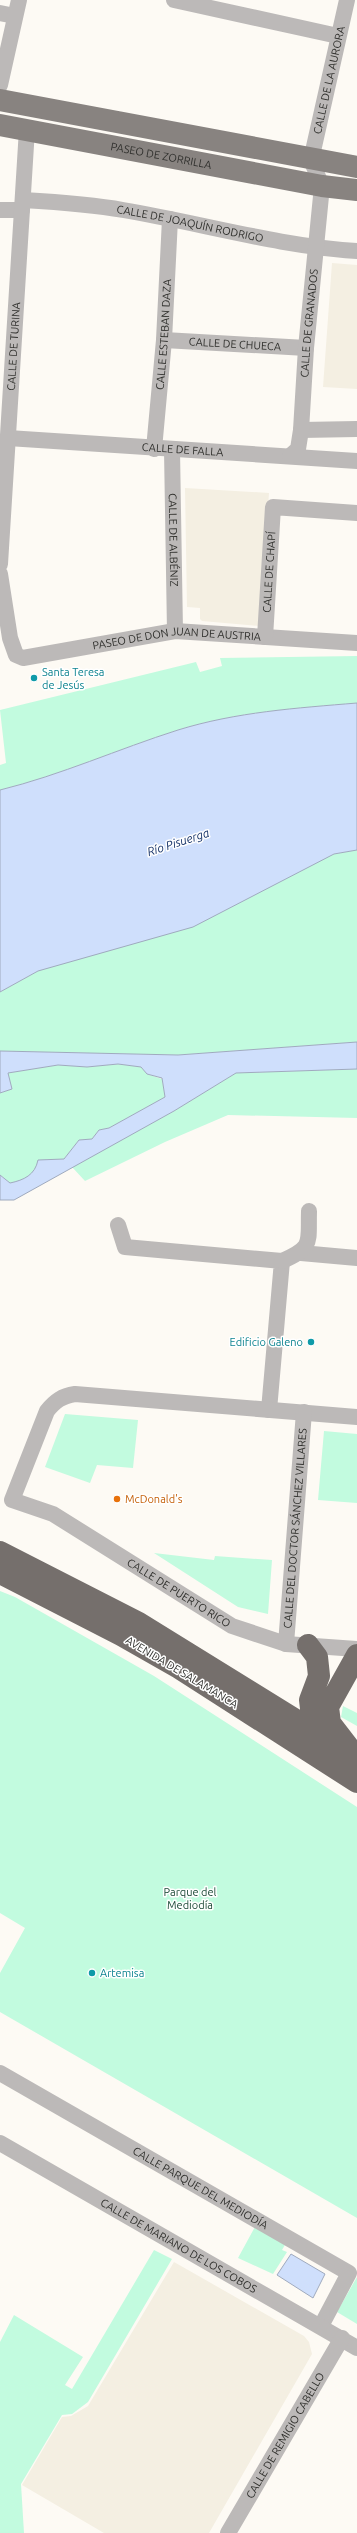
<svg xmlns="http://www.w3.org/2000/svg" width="357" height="2533" viewBox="0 0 357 2533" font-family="Ubuntu,sans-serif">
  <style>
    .built { fill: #f4efe2 }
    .green { fill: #c2fbdf }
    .water { fill: #cfdffc; stroke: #9faabe }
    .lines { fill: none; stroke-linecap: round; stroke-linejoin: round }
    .street { stroke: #bcb9b8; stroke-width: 16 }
    .primary { stroke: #888380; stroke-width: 22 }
    .highway { stroke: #756f6c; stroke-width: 22 }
    .culture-dot { fill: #0f9aa8; stroke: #fff; stroke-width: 1.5 }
    .food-dot { fill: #e8710a; stroke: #fff; stroke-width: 1.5 }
    .labels { text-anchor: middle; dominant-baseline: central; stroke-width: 3; stroke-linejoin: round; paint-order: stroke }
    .street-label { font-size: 11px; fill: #30302d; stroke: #fff }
    .culture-label { font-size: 11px; fill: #0d838f; stroke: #fff; text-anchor: start }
    .food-label { font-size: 11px; fill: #c56008; stroke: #fff; text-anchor: start }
    .park-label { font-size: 11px; fill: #1a4835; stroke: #fff }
    .water-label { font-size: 12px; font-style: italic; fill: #163369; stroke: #fff }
  </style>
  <rect width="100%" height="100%" fill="#fdfaf4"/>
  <path class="built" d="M332 263 357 265V389L323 387Z
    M185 488 269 493 260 626 202 621 200 619V608L187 607Z
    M174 2262 304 2336 309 2342 312 2354 209 2533H104L22 2485 62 2417 71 2416 88 2406Z"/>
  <path class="green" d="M357 656V703C297 708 236 712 178 730 118 749 61 775 0 790V765L6 763 0 710 196 662 200 672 222 666 220 658Z
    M357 850V1042L178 1055 0 1051V992L38 971 334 854Z
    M118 1064 141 1067 147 1074 162 1079 165 1097 109 1128 99 1130 92 1139 79 1140 64 1159H47L25 1180 10 1183 0 1175V1093L12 1089 8 1073 58 1065 87 1067Z
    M357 1069V1118L228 1115 165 1142 85 1181 72 1167 174 1111 236 1073Z
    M65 1414 138 1420 133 1468 97 1465 90 1483 45 1467Z
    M324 1431 357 1434V1503L318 1500Z
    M154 1553 214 1560 215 1556 272 1560 268 1614 238 1607Z
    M0 1591 15 1597 154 1676 357 1807V2218L0 2012V1973L25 1928 0 1913Z
    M343 1706 357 1713V1726L341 1717Z
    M256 2225 286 2243 282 2250 287 2252 273 2274 238 2258Z
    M154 2250 172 2259 88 2402 72 2414 62 2415 21 2484 24 2533H0V2342L14 2315 83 2357 65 2385 72 2389Z
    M357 2277V2324L337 2312Z"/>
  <path class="water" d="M357 703V850L334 854 193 927 38 971 0 992V790C61 775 118 749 178 730 236 712 297 708 357 703Z
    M357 1042V1069L236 1073 174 1111 14 1200H0V1175L10 1183C24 1180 35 1175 38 1160L64 1159 79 1140 92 1139 99 1130 109 1128 165 1097 162 1078 147 1074 141 1067 118 1064 87 1067 58 1065 8 1073 12 1089 0 1093V1051L178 1055Z
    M291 2254 325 2274 313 2298 277 2275Z"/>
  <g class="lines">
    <g class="street">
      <path d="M174 0 338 36"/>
      <path d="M0 13 15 16"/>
      <path d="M0 85 19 0"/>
      <path id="s1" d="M23 200C57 202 90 204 123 210 201 223 278 246 357 251"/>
      <path d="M0 210H22"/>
      <path id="s2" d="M164 340 306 348"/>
      <path d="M301 430 357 429"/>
      <path id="s3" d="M8 438 357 461"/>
      <path id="s4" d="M154 449 164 340 170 219"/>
      <path id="s5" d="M172 450 175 631"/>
      <path id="s6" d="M290 456 298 449 301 430 306 348 322 186 311 160 347 0"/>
      <path id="s7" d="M0 564 27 129"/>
      <path id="s8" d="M0 574 10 638 16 655 23 658 175 631 357 643"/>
      <path id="s9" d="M265 637 273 507 357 513"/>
      <path d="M118 1225 125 1247 282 1261 269 1410"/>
      <path d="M301 1253 357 1258"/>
      <path d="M282 1261C314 1247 308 1243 309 1211"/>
      <path id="s10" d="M357 1417 75 1394C62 1396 55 1401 47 1411L12 1500 53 1514 232 1626 286 1644 357 1649"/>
      <path id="s11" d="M286 1644 304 1412"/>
      <path id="s12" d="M0 2073 349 2273 321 2326"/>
      <path id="s13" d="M0 2143 357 2348"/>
      <path id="s14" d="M228 2533 342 2338"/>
    </g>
    <g class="primary">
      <path d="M0 100 357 167"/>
      <path id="s15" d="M0 125 322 186 357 190"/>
    </g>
    <path class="highway" d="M0 1552 139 1623 357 1758
      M0 1573 121 1635 179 1668 357 1782
      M308 1645 317 1657 319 1676 310 1700 315 1742
      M350 1749 330 1723 328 1707 357 1655"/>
  </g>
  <g class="culture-dot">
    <circle cx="34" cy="678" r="4"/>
    <circle cx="311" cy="1342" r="4"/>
    <circle cx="92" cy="1973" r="4"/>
  </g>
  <circle class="food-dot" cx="117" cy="1499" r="4"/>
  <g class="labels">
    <g class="street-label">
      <text stroke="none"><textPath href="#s6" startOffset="385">CALLE DE LA AURORA</textPath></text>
      <text stroke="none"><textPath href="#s15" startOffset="164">PASEO DE ZORRILLA</textPath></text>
      <text stroke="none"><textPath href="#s1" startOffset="169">CALLE DE JOAQUÍN RODRIGO</textPath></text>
      <text stroke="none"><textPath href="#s6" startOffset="137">CALLE DE GRANADOS</textPath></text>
      <text stroke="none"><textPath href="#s4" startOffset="115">CALLE ESTEBAN DAZA</textPath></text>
      <text stroke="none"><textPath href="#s2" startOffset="71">CALLE DE CHUECA</textPath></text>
      <text stroke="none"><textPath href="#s7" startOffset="218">CALLE DE TURINA</textPath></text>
      <text stroke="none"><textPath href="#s3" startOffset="175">CALLE DE FALLA</textPath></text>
      <text stroke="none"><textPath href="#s5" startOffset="90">CALLE DE ALBÉNIZ</textPath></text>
      <text stroke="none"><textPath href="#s9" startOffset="65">CALLE DE CHAPÍ</textPath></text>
      <text stroke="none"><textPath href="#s8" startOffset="246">PASEO DE DON JUAN DE AUSTRIA</textPath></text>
      <text stroke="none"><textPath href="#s11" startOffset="116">CALLE DEL DOCTOR SÁNCHEZ VILLARES</textPath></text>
      <text stroke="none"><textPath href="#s10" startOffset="604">CALLE DE PUERTO RICO</textPath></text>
      <text transform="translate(182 1672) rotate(31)">AVENIDA DE SALAMANCA</text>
      <text stroke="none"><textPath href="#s12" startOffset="231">CALLE PARQUE DEL MEDIODÍA</textPath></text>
      <text stroke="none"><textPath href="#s13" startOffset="206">CALLE DE MARIANO DE LOS COBOS</textPath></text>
      <text stroke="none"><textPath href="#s14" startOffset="113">CALLE DE REMIGIO CABELLO</textPath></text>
    </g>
    <g class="culture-label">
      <text x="42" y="672">Santa Teresa<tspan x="42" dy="13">de Jesús</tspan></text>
      <text x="303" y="1342" text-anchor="end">Edificio Galeno</text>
      <text x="100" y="1973">Artemisa</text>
    </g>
    <g class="food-label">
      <text x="125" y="1499">McDonald's</text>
    </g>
    <g class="park-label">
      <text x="190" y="1892">Parque del<tspan x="190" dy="13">Mediodía</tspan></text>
    </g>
    <g class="water-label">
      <text transform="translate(178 842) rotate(-18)">Río Pisuerga</text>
    </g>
  </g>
</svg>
